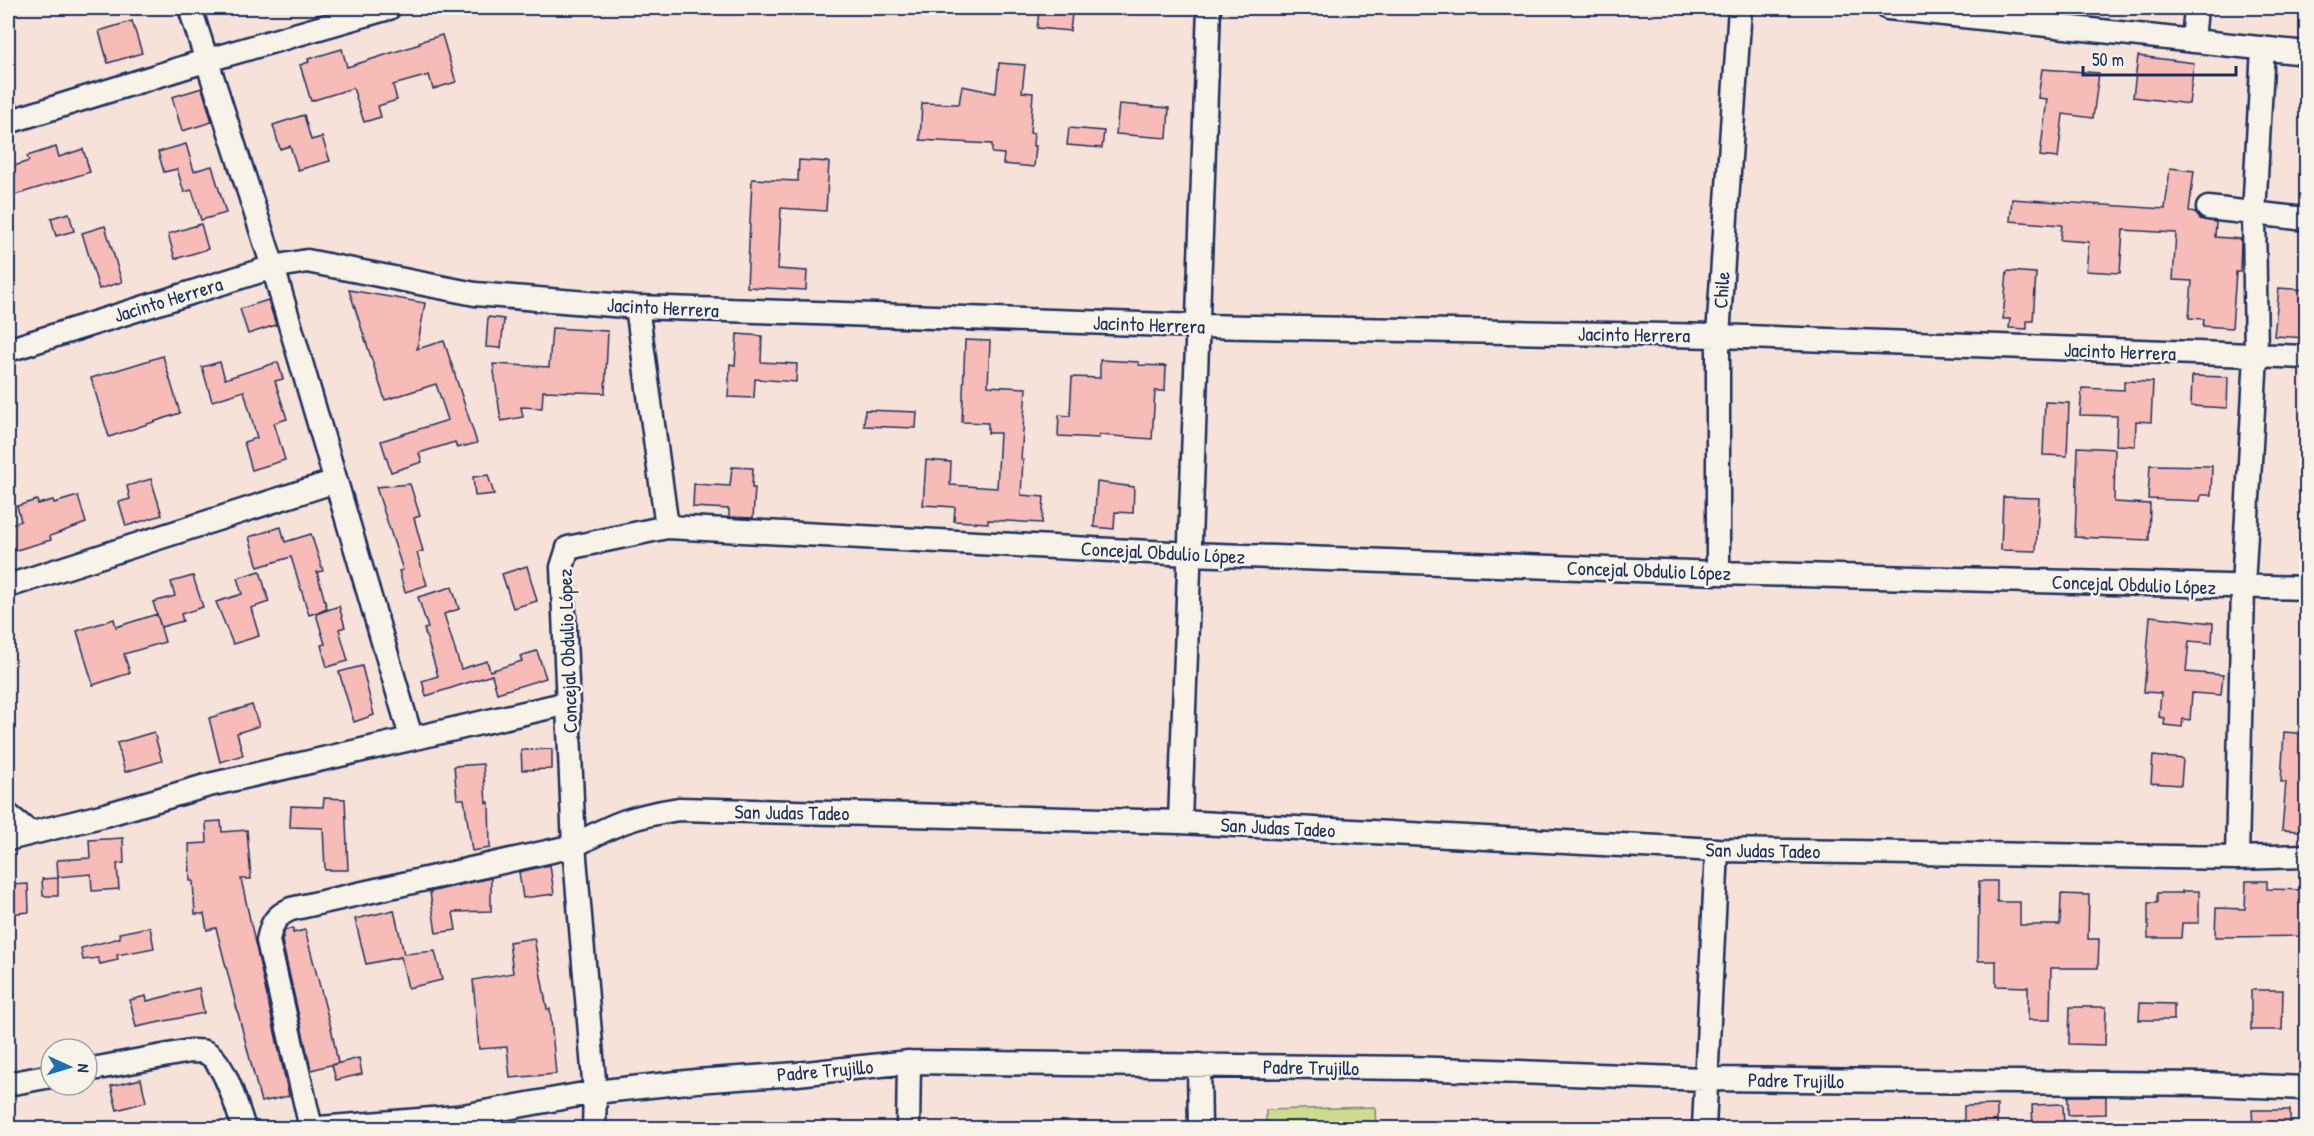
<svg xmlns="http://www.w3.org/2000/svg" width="2314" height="1136" viewBox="0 0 2314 1136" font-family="'Patrick Hand',sans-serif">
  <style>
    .green { fill: #cedc8f; stroke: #748676; stroke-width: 1.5 }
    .building { fill: #f8bcb8; stroke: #1b2f5e; stroke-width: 1.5 }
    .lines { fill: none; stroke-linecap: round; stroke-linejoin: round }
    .minor-casing { stroke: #1b2f5e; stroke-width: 27 }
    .minor { stroke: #f7f3e8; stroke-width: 22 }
    .labels { text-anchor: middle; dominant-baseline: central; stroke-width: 5; stroke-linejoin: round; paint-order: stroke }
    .street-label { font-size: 20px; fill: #1b2f5e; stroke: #f7f3e8 }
  </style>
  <rect width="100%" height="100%" fill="#f7e2da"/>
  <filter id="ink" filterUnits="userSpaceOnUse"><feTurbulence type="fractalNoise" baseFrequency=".0167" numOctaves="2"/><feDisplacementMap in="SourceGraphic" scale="12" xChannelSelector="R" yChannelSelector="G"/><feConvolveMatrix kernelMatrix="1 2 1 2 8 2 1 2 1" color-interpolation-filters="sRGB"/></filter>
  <g filter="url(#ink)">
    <path class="green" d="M1375 1107 1376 1128H1266V1110Z"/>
    <path class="building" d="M1039 11 1072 14 1070 31 1037 28Z
      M132 21 142 53 108 63 99 31Z
      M442 35 456 82 433 89 429 75 393 85 397 100 378 106 381 117 364 122 353 88 311 101 300 65 309 62 308 59 342 49 347 67 420 44 419 42Z
      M2138 56 2194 63 2189 104 2133 97Z
      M999 63 1025 65 1022 92 1033 93 1030 133H1034L1033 146H1036L1034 167 1003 164 1004 154 992 153V144L920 140 922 103 959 104 962 86 996 93Z
      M2042 69 2099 73 2093 118 2063 114 2058 158 2040 156 2047 99 2038 98Z
      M202 88 212 122 182 131 172 97Z
      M1119 104 1169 108 1167 138 1116 134Z
      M304 115 311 140 322 137 330 161 298 170 290 146 280 149 273 125Z
      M1069 128 1104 131 1102 148 1067 145Z
      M186 144 194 171 212 166 226 213 201 220 192 190 184 192 177 169 164 172 158 152Z
      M56 147 59 157 83 149 90 172 8 197V168L29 161 27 156Z
      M799 160 829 162 826 211 781 208 778 269 807 271 806 290 747 287 752 179 798 181Z
      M2170 168 2194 171 2189 211 2195 212 2200 219 2216 222 2215 237 2241 239 2240 272H2236L2232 328 2203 326 2204 319 2189 318 2192 281 2173 280 2176 233 2123 230 2120 273 2086 271 2089 242 2060 240 2062 225 2010 221 2012 199 2165 209Z
      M69 213 74 231 56 236 51 218Z
      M201 224 208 249 175 259 168 234Z
      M105 226 122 282 99 289 82 233Z
      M2007 271 2036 273 2033 321H2027V329L2009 328 2010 319H2003Z
      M2279 288 2307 290V338L2274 336Z
      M349 290 425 303 417 349 444 341 477 443 457 448 455 442 419 453 422 462 391 472 381 441 448 420 436 384 385 400Z
      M268 300 276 325 248 334 240 309Z
      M488 317 504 319 501 348 486 347Z
      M552 328 608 331 605 393 543 391 542 408 521 407 523 417 501 421 493 364 549 367Z
      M737 334 762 336 761 362 797 364 796 382 755 379 754 398 728 397 730 364 735 365Z
      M965 340 990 341 988 386 1026 388 1021 459 1023 460 1021 495 1044 497 1042 523 988 520V523L954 521 955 507 923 505 926 460 951 462 950 485 997 488 1000 433H988V423L962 422Z
      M163 356 180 413 109 437 91 378Z
      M1100 360 1139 362V365L1166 366 1165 391H1155L1152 439 1099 435V438L1058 436 1059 415 1070 416 1072 377 1100 378Z
      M220 362 225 379 278 362 283 379 275 381 287 419 274 423 285 460 252 470 244 442 257 438 244 391 212 401 202 367Z
      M2192 376 2228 377 2227 408 2191 406Z
      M2124 381 2153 382 2151 422 2136 421 2135 446 2116 445 2117 416 2080 415 2082 388 2124 390Z
      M2045 402 2069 403 2067 456 2043 455Z
      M865 410 917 412 916 428 864 426Z
      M2078 447 2115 449 2114 502 2150 504 2149 540 2075 537Z
      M2150 465 2212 466 2211 495H2201L2200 501 2148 499Z
      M732 467 753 468 752 488H755L753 518 729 517V509L693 507 694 484 730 486Z
      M488 475 494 494 475 496 473 477Z
      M151 479 162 515 126 526 119 502 130 499 127 486Z
      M1097 482 1134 487 1133 513 1115 512 1114 529 1094 527Z
      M410 484 420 516 414 518 423 551 417 553 427 585 405 592 399 571 403 570 376 487Z
      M78 496 86 523 50 536 51 540 13 551 8 525 21 521 17 506 37 500 38 504 53 500 54 503Z
      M2003 497 2039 498 2036 551 2001 550Z
      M281 527 285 542 311 534 323 571 317 572 327 609 309 615 291 557 258 567 249 537Z
      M527 566 537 601 513 608 502 574Z
      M260 571 269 602 251 608 259 636 233 644 216 602 242 594 237 578Z
      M193 576 203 607 181 614 183 621 161 627 153 602 175 596 171 582Z
      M452 587 459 609 444 614 461 669 487 661 490 671 522 661 520 656 537 651 546 678 497 693 492 675 426 696 422 681 438 676 424 629 428 628 418 597Z
      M339 606 345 627 339 629 348 661 327 667 321 645 325 644 316 614Z
      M157 614 165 642 124 654 130 673 93 685 77 631 114 619 116 627Z
      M2150 616 2213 623 2212 643 2189 641 2186 672 2223 675 2221 695 2192 693 2190 720 2183 719 2182 727 2164 725 2165 718 2159 717 2161 693 2144 692Z
      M362 666 374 715 354 722 339 672Z
      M252 705 259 726 237 733 243 755 220 762 209 718Z
      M154 732 162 761 125 772 117 743Z
      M2284 732 2307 734V817H2302L2301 831 2282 830 2286 782H2281Z
      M552 749V769L522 770 521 750Z
      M2153 756 2183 759 2181 785 2151 783Z
      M483 764 486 803 489 802 490 848 472 851 464 799H457L454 766Z
      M324 798 345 799 348 870H325L323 828 290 827 291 806 323 807Z
      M221 821 222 832 247 830 251 879H241L289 1096 261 1102 216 928 207 930 204 914H195L193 881H190L189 844 207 843 206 822Z
      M123 838 124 863 117 864 119 889 92 891 91 874 58 877 57 860 90 858 89 840Z
      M550 865 554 894 523 898 519 872Z
      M58 878V896H43L42 879Z
      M491 878V911L453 912 456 930 436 933 430 892Z
      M1979 881H1997V902H2020V925H2060L2061 894 2089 895 2088 939H2099L2098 968H2051L2050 1020H2028V987L1996 986V961H1978Z
      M2246 881H2267V889L2307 890V936L2215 937 2216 908 2245 909Z
      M28 884 29 912 8 914V885Z
      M2182 891H2199V923H2182L2181 938H2148V903H2157V893H2182Z
      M394 910 404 954 435 951 442 980 408 988 401 957 366 964 355 919Z
      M150 927 154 948 117 955 118 960 100 964 98 958 83 960 81 948 120 938 119 933Z
      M293 928V933L305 930 332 1032 338 1063 311 1070 282 941 285 930Z
      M534 938 547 1009H550L556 1074 510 1078 507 1047 479 1049 473 980 513 973 509 942Z
      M199 988 204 1013 136 1027 130 1000 146 996 147 1001Z
      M2251 990H2283L2282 1030H2251Z
      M2140 1003 2174 1004V1020H2139Z
      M2070 1007H2106L2105 1045 2069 1044Z
      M359 1058 362 1074 336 1080 332 1065Z
      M141 1079 146 1102 117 1110 111 1086Z
      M2068 1096H2106V1114L2068 1115Z
      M2063 1104 2064 1128H2033L2032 1105Z
      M1997 1105V1128H1964V1106Z
      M2252 1110H2290V1128H2253Z"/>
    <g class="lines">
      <defs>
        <path id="minor" d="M190 8 273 267 411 737
          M1888 8 2306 53
          M2193 41 2196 8
          M8 122 208 60 389 8
          M2208 208 2306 219
          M637 307 667 527
          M8 350 273 267 307 261 475 294 637 307 1199 326 1718 336 2306 357
          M1718 573V336L1740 8
          M8 586 336 481
          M8 815 30 833
          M1180 822 1209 8
          M8 839 105 815 209 785 568 703
          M2237 858 2243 587 2256 356 2254 214 2263 48
          M1199 1065 1200 1128
          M87 1070 190 1051C194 1051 201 1051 205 1052 225 1060 237 1109 244 1128
          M8 1084 51 1076
          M311 1128 268 941C271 924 275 916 291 909L574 846C614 823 634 816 679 809L1180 822 1717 850 2237 858 2306 856
          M319 1128 457 1117 595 1092 696 1081 797 1074 909 1062 1410 1068 1705 1079 2206 1084 2306 1088
          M594 1128 595 1092 574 846 562 567 568 548 667 527 1190 554 1718 573 2306 588
          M908 1128 909 1062
          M1704 1128 1717 850"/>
      </defs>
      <use href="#minor" class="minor-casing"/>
      <use href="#minor" class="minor"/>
    </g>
  </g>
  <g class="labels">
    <g class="street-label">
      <text transform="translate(1721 290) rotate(-86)">Chile</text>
      <text transform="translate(168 299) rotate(-17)">Jacinto Herrera</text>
      <text transform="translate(663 307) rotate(3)">Jacinto Herrera</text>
      <text transform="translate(1149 324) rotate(2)">Jacinto Herrera</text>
      <text transform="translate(1634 334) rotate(1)">Jacinto Herrera</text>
      <text transform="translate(2120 351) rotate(2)">Jacinto Herrera</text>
      <text transform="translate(1163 552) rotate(3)">Concejal Obdulio López</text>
      <text transform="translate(1649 570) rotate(2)">Concejal Obdulio López</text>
      <text transform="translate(2134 584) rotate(2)">Concejal Obdulio López</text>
      <text transform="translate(567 651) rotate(-92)">Concejal Obdulio López</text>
      <text transform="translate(792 812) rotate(1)">San Judas Tadeo</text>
      <text transform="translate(1278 827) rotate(3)">San Judas Tadeo</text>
      <text transform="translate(1763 850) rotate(1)">San Judas Tadeo</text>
      <text transform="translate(1311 1067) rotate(1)">Padre Trujillo</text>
      <text transform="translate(825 1070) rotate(-5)">Padre Trujillo</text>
      <text transform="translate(1796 1080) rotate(1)">Padre Trujillo</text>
    </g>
  </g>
  <rect width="2314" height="1136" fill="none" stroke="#f7f3e8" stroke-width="30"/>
  <rect x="15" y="15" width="2284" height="1106" fill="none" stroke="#1b2f5e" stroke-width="2" filter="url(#ink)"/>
  <g transform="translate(69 1067) rotate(94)"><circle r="28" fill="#f7f3e8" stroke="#9fa5b1" stroke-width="1.5"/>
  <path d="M0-4.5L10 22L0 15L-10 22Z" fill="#1f6fb2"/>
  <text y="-9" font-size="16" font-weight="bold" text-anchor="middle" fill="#1b2f5e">N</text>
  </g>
  <path d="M2083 66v9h153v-9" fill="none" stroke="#1b2f5e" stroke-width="3"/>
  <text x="2092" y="66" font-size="18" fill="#1b2f5e" stroke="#f7f3e8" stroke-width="4.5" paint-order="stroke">50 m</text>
</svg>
